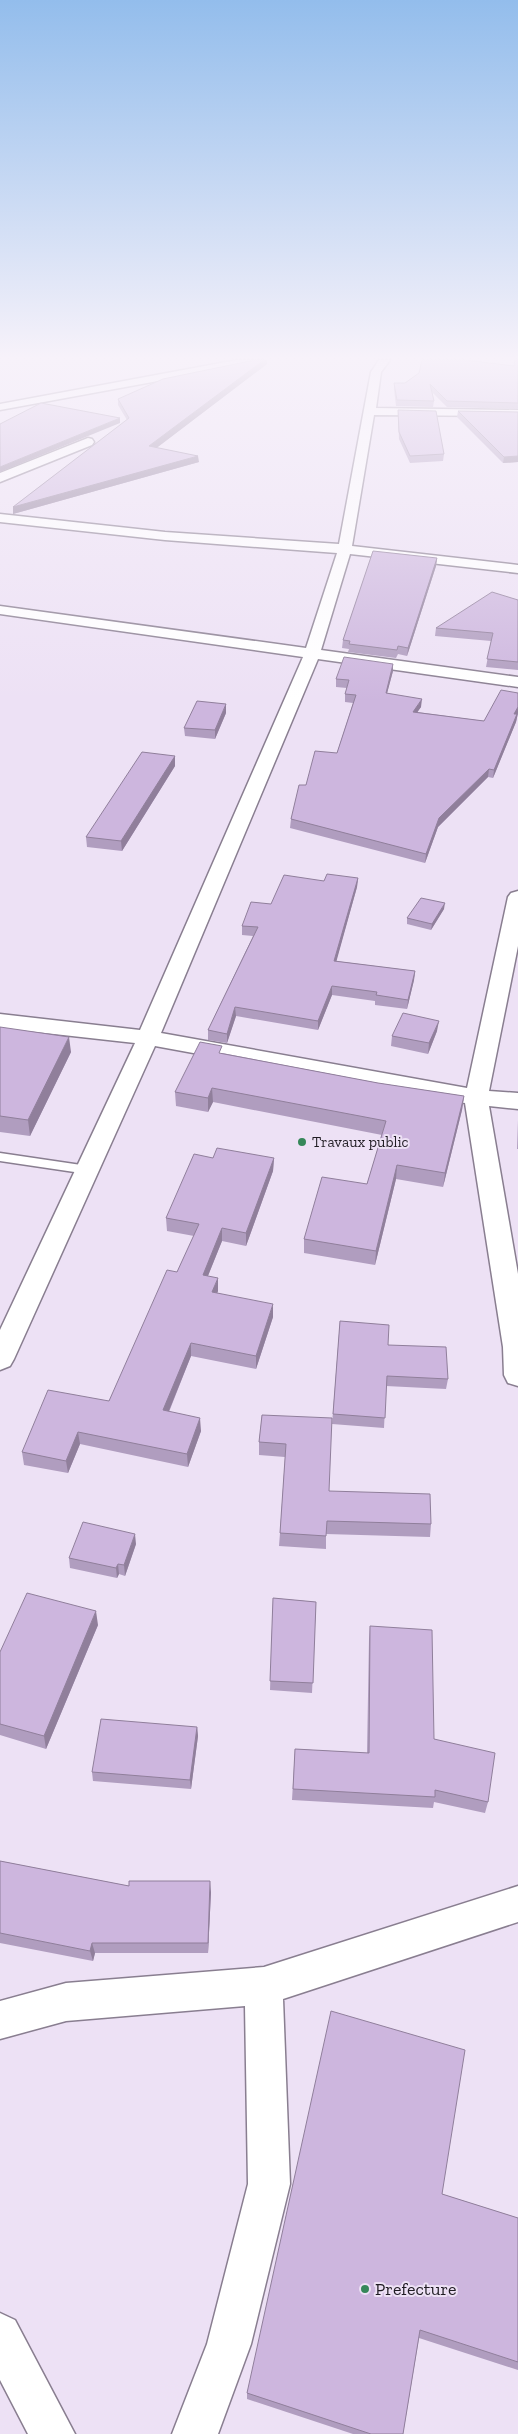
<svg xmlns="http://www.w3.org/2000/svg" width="518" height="2434" viewBox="0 0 518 2434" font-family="'Zilla Slab',serif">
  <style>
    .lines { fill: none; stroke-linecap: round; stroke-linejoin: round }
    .service-casing { stroke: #897e90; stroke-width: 3 }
    .minor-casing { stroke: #897e90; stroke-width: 3 }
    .service { fill: #fff; fill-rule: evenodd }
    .minor { fill: #fff; fill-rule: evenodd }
    .wall { fill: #b09dbf }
    .shaded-wall { fill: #907f9b }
    .building { fill: #cdb6de; stroke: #907f9b }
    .poi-dot { fill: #358759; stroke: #ede1f5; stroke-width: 2 }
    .labels { text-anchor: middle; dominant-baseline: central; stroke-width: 4; stroke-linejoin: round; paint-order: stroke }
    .poi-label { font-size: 15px; fill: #201c23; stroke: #ede1f5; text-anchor: start }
    .near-poi-label { font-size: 18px; fill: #201c23; stroke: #ede1f5; text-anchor: start }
  </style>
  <rect width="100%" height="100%" fill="#ede1f5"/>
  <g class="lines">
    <defs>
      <path id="service" d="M0 1153 88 1166 94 1170 88 1174 0 1161Z"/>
      <path id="minor" d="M237 360H261L256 363 0 410V404Z
        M379 360H390L381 372 376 408 518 410V416L374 415 352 546 518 565V573L350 554 321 650 518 677V687L318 659 161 1033 467 1088 508 897 511 893 518 891V946L489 1091 518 1093V1109L489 1106 518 1274V1386L508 1383 504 1375 503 1347 465 1103 155 1046 14 1359 10 1366 0 1370V1330L135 1043 0 1028V1014L140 1030 303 657 0 614V606L306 648 337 553 165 540 0 522V514L165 532 339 544 371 372Z
        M88 438 92 439 94 442 92 445 0 482V473Z
        M518 1886V1922L283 1999 290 2184 251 2344 218 2434H172L207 2344 248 2184 245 2006 66 2021 0 2039V2001L66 1983 264 1967Z
        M0 2313 15 2320 75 2434H28L0 2380Z"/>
    </defs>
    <use href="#service" class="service-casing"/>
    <use href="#minor" class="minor-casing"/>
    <use href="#service" class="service"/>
    <use href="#minor" class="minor"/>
  </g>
  <path class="wall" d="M518 360V409L447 407 432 392 434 401 433 407 396 406 394 389V383H405L419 373 514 366Z
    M267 364 156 448 199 462 13 514V507L127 420 118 405V399Z
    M398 410 444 454 443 461 410 463 399 439Z
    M458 411 518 412V462L503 463 457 417Z
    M437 558 436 566 407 656 398 654 396 658 348 652 349 649 342 648 343 640Z
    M518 600V670L486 667 491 641 435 636 436 628Z
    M393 664V671L387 693 421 707 417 712 484 721 518 693V713L516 722 493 778 488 777 438 827 425 863 290 828 291 819 306 785 337 753 353 703 345 702V694L347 688 336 687V679Z
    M226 713 215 739 185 736 184 728Z
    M175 756V766L122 851 87 847 86 837Z
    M358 878 357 887 336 961 415 971 414 980 407 1009 375 1005V1001L332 995 318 1030 236 1016 227 1043 208 1040V1030L253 936 242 935V926L271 904 324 881Z
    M444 909 431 930 407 924V918Z
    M0 1027 71 1052 30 1136 0 1132Z
    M437 1031 428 1054 391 1046 392 1036Z
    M222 1053 378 1083 464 1096 462 1110 443 1187 396 1179 375 1265 304 1253V1239L367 1184 382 1135 213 1102 208 1112 176 1106 175 1092Z
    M518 1120V1149H517Z
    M213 1158H274L273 1171 246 1246 222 1241 208 1276 218 1291 217 1293 273 1317 256 1369 191 1356 169 1412 201 1431 188 1467 80 1444 68 1473 24 1465 22 1452 109 1401 177 1272 194 1236 167 1231 166 1218Z
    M340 1321 388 1345 448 1379 446 1389 386 1386 384 1428 332 1424Z
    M262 1415 329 1491 431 1524 430 1537 326 1534V1549L279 1546 280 1533 285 1457 259 1455V1442Z
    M136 1544 125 1576 119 1574 117 1578 70 1568 69 1558Z
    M273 1598 316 1602 312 1693 270 1690Z
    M98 1625 46 1749 0 1735V1652Z
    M370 1626 434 1739 488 1802 485 1813 434 1802 433 1808 292 1800 295 1749 367 1753 369 1639Z
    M197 1727 198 1736 191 1789 93 1781 92 1772Z
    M0 1861 129 1886 211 1892 208 1953H95L93 1961 0 1943Z
    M442 2194 518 2218V2370L419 2338 403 2434H353L247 2399V2393Z"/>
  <path class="shaded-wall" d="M264 360H267V364L150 453 149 446Z
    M120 418V423L0 472V467Z
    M198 456 199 462 13 514V507Z
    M518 456V462L503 463 504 457Z
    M437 558 436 566 407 656 408 648Z
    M393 664V671L385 701 386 693Z
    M422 699 421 707 412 720 413 712Z
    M226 704V713L215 739V730Z
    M518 707V713L516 722 493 778 494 770 514 714Z
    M175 756V766L122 851 121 841Z
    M489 769 488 777 438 827 425 863 426 854 439 818Z
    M358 878 357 887 334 970V961Z
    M445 903 444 909 431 930 432 924Z
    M415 971 414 980 407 1009 408 1000Z
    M332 986V995L318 1030V1021Z
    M235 1007 236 1016 227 1043V1034Z
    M439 1021 437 1031 428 1054 429 1043Z
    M69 1037 71 1052 30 1136 28 1120Z
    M212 1088 213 1102 208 1112V1098Z
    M464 1096 462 1110 443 1187 445 1173Z
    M274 1158 273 1171 246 1246V1233Z
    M397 1165 396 1179 375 1265 376 1251Z
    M222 1228V1241L203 1288V1275Z
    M218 1278V1291L212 1305V1292Z
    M273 1304V1317L256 1369V1356Z
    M191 1343V1356L164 1423 163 1410Z
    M200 1418 201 1431 188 1467 187 1454Z
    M78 1432 80 1444 68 1473 66 1461Z
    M135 1534 136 1544 125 1576 124 1565Z
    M118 1564 119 1574 117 1578 116 1568Z
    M96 1611 98 1625 46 1749 44 1736Z
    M197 1727 198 1736 191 1789 190 1780Z
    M210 1881 211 1892 208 1953V1943Z
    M92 1943 95 1953 93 1961 90 1951Z"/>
  <path class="building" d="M255 360H264L149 446 198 456 13 507 129 418 118 399 163 379Z
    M422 360H465L514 366 515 360H518V403L447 401 430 384 434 401 397 400 394 383H405L419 373Z
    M41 403 120 418 0 467V424Z
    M398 410 436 411 444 454 410 456 399 432Z
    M458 411 518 412V456L504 457Z
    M373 551 437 558 408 648 398 646 397 650 349 644 350 641 343 640Z
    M492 592 518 600V662L487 659 493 633 436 628Z
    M344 657 393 664 386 693 422 699 413 712 484 721 501 690 518 693V707L514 714H517L494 770 489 769 439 818 426 854 291 819 299 785H306L315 751 337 753 356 695 345 694 349 680 336 679Z
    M197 701 226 704 215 730 184 728Z
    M142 752 175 756 121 841 86 837Z
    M327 874 358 878 334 961 415 971 408 1000 376 995 377 992 332 986 318 1021 235 1007 227 1034 208 1030 258 927 242 926 251 902 271 904 284 875 324 881Z
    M421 898 445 903 432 924 407 918Z
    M403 1013 439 1021 429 1043 392 1036Z
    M0 1027 69 1037 28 1120 0 1116Z
    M200 1042 222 1046 219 1053 378 1083 464 1096 445 1173 397 1165 376 1251 304 1239 322 1177 367 1184 386 1121 212 1088 208 1098 175 1092Z
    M217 1148 274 1158 246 1233 222 1228 203 1275 218 1278 212 1292 273 1304 256 1356 191 1343 163 1410 200 1418 187 1454 78 1432 66 1461 22 1452 48 1390 109 1401 167 1270 177 1272 199 1224 166 1218 194 1154 213 1158Z
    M340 1321 389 1325 388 1345 446 1347 448 1379 387 1376 385 1418 333 1414Z
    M262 1415 332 1418 329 1491 430 1494 431 1524 327 1521 326 1536 280 1533 286 1444 259 1442Z
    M83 1522 135 1534 124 1565 118 1564 116 1568 69 1558Z
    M27 1593 96 1611 44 1736 0 1724V1652Z
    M273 1598 316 1602 313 1683 270 1681Z
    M370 1626 432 1630 434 1739 495 1753 488 1802 435 1790V1797L293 1789 295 1749 369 1753Z
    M101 1719 197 1727 190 1780 92 1772Z
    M0 1861 129 1886V1881H210L208 1943H92L90 1951 0 1933Z
    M331 2011 465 2050 442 2194 518 2218V2362L420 2330 403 2434H371L247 2393Z"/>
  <linearGradient id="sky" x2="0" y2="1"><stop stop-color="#93bdec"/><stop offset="0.51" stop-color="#f7f2fa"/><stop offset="1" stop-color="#f7f2fa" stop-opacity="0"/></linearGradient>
  <rect width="518" height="701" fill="url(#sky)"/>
  <g class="poi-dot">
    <circle cx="302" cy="1142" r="5"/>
    <circle cx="365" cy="2289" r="5"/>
  </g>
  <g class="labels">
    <g class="poi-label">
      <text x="312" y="1142">Travaux public</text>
    </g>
    <g class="near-poi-label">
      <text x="375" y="2289">Prefecture</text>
    </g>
  </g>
</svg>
